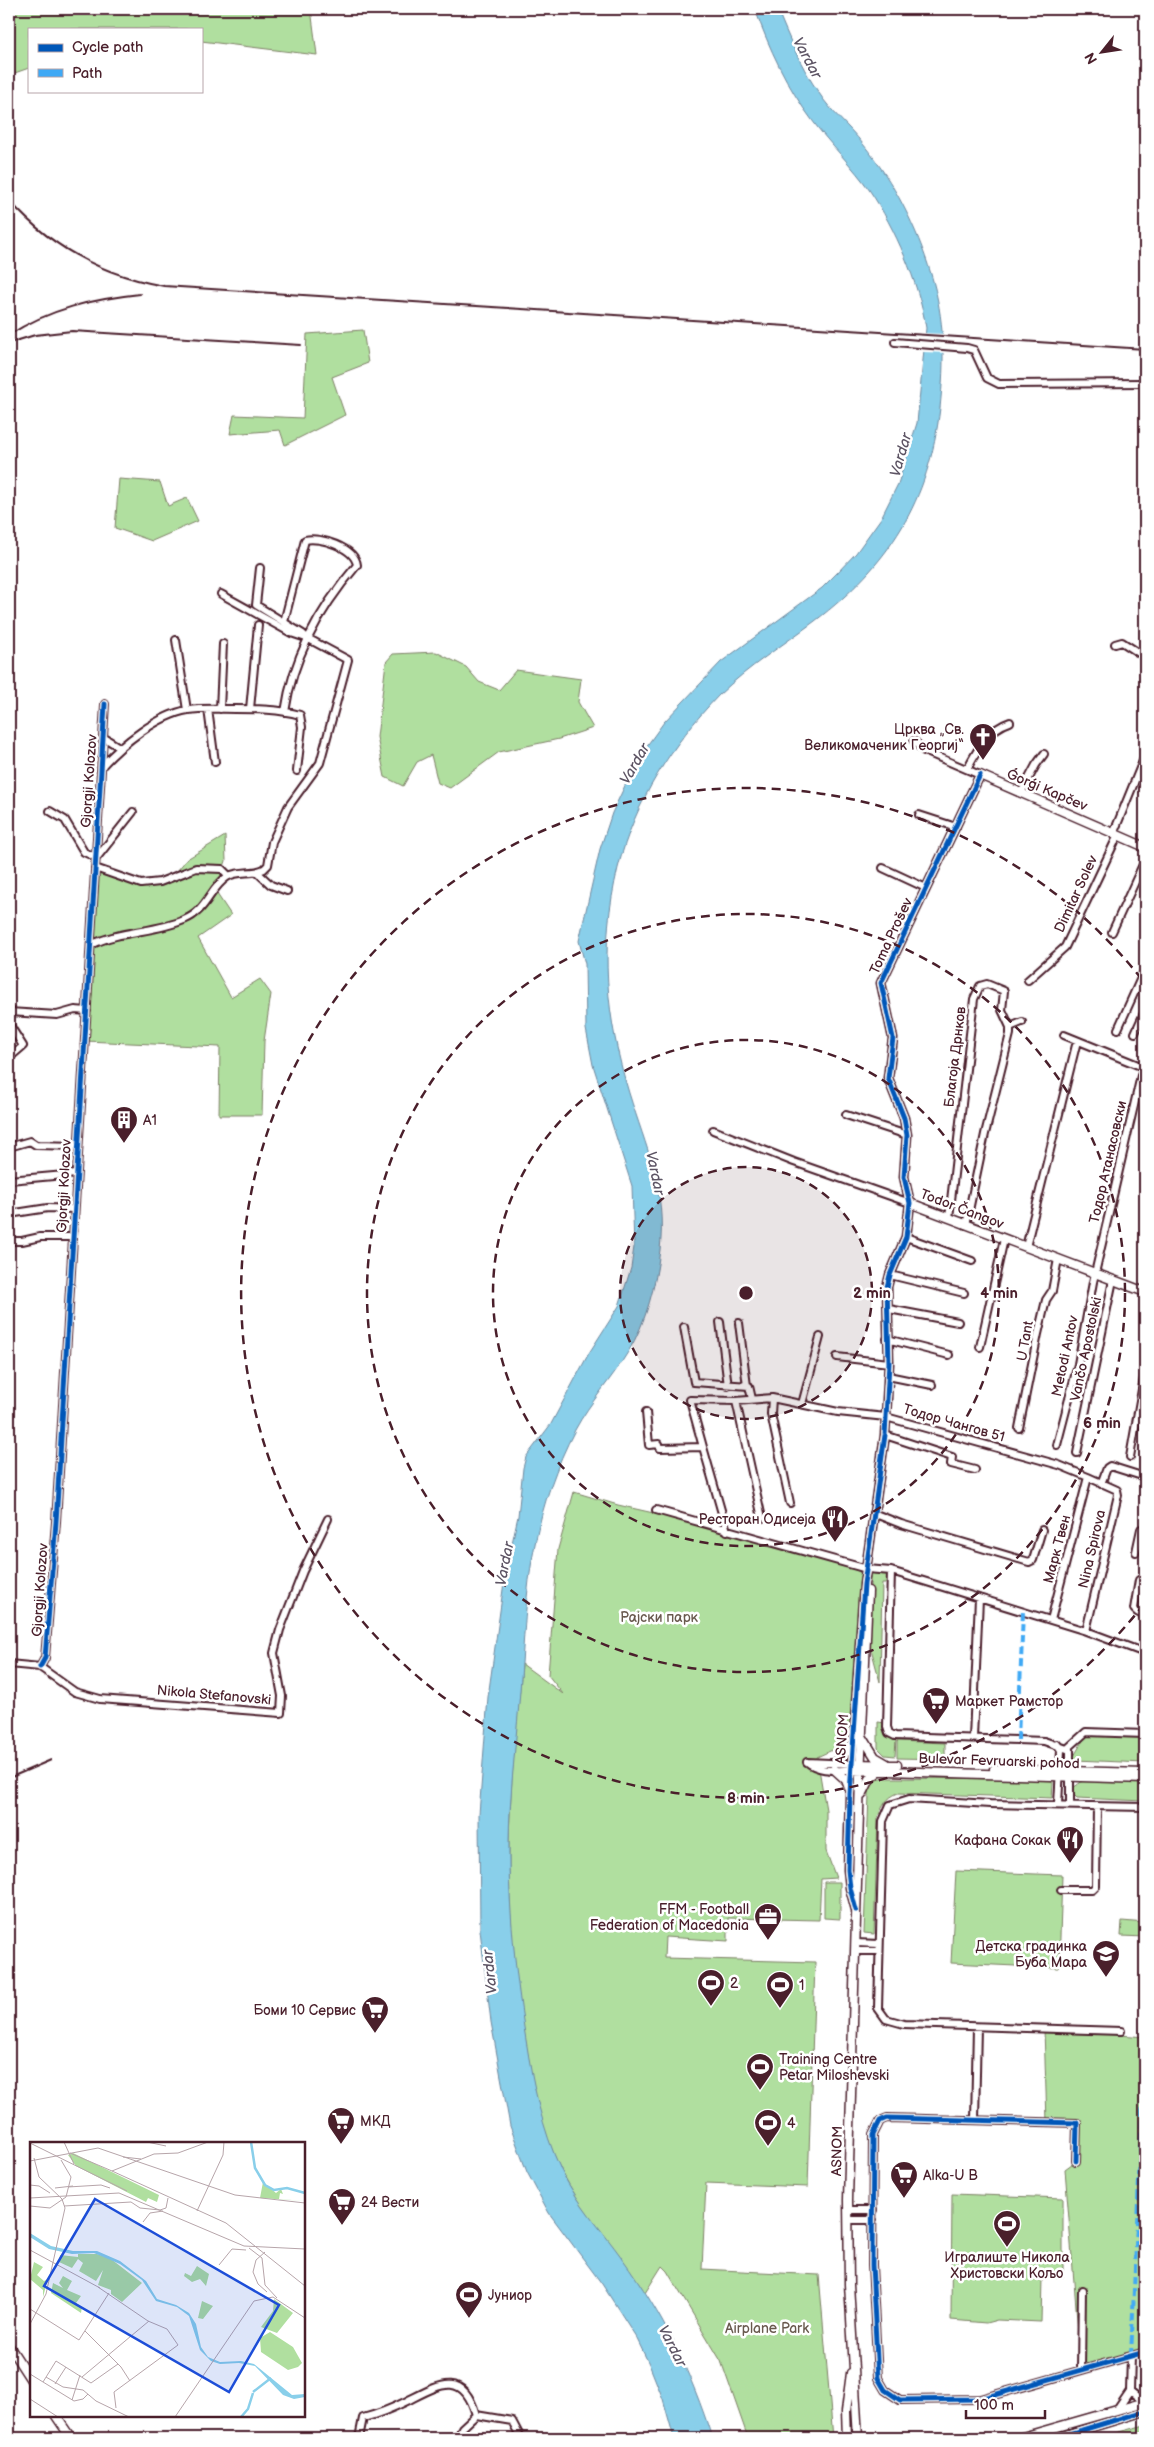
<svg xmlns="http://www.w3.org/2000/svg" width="1154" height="2447" viewBox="0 0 1154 2447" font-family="'Balsamiq Sans',sans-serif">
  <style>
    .green { fill: #b0df9f; stroke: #7d7f65 }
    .water { fill: #89cfea; stroke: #70899e }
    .pier { fill: #fff }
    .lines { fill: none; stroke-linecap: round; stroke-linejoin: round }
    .minor-casing { stroke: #4a1f2b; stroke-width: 10 }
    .tertiary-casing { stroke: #4a1f2b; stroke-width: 11 }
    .minor { stroke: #fff; stroke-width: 6 }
    .tertiary { stroke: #fff; stroke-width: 8 }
    .rail { stroke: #4a1f2b; stroke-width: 2 }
    .quiet { stroke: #3fa9f5; stroke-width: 4; stroke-dasharray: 8 4; stroke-linecap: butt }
    .cycleway-casing { stroke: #fff; stroke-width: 8 }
    .cycleway { stroke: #0057b8; stroke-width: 5 }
    .ring { fill: none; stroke: #4a1f2b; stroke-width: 2.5; stroke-dasharray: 9 6 }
    .labels { text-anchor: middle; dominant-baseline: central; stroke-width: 5; stroke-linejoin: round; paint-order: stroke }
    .poi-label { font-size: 14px; fill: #4a1f2b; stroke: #fff; text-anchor: start }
    .street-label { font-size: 14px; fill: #4a1f2b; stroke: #fff }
    .park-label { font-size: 14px; fill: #69594e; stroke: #fff }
    .water-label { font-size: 15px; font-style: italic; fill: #5d5464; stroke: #fff }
    .inset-river { fill: none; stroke: #89cfea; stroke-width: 2.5 }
    .inset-road { fill: none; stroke: #b7a5aa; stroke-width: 1 }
    .view { fill: #1d4ed8; fill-opacity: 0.15; stroke: #1d4ed8; stroke-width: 2.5 }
    .inset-edge { fill: none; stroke: #4a1f2b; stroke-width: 2.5 }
    .centre { fill: #4a1f2b; stroke: #fff; stroke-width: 2.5 }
    .ring-label { font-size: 15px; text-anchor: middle; font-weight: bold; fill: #4a1f2b; stroke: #fff; stroke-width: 5; stroke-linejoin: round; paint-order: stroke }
  </style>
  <rect width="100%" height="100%" fill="#fff"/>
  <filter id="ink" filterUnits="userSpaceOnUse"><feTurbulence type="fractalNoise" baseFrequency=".02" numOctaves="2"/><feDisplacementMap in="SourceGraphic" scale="10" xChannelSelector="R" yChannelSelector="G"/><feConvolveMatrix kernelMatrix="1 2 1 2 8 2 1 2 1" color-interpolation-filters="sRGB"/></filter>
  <g filter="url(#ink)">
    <path class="green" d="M9 9H311L317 55 201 41V29H29V68L9 75Z
      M363 330 368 363 332 377 345 415 285 445 280 430 230 434 234 415 303 418 307 334Z
      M119 479 160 482 168 506 187 498 198 521 152 541 115 528Z
      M436 652 466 667 479 682 499 690 516 670 581 679 578 702 593 728 559 739 499 752 450 788 438 783 431 755 417 762 403 786 385 777 377 737 386 662 393 654Z
      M225 836 226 861 215 891 231 915 198 938 231 997 260 979 271 994 264 1041 262 1115H219L220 1047 85 1041 95 873 139 882H168L187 859Z
      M574 1492 618 1505 707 1525 855 1569 863 1575 852 1741 817 1757 826 1810V1851L836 1878 821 1879 819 1920 728 1918V1941L665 1937 664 1958 815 1962 808 2187 706 2183 702 2269 819 2275 833 2438H748L721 2361 667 2271 662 2266 645 2293C617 2250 582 2213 560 2168 540 2127 532 2081 525 2037 513 1964 506 1888 510 1814 512 1764 518 1714 522 1664L563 1694 548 1675 558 1549Z
      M872 1573H888V1583H882L880 1682 870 1645V1575Z
      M878 1722 885 1723 896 1739 895 1756 885 1755 878 1748Z
      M1088 1732 1145 1734V1763L1075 1760 1074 1756Z
      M897 1741 945 1743V1759L897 1758Z
      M878 1778 1048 1779 1053 1782 1052 1798 898 1793C886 1798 883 1805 878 1817L874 1934 864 1933 869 1794 871 1786Z
      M1084 1780 1145 1782V1801L1077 1798 1072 1793 1073 1788Z
      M956 1871 1062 1875 1059 1968 951 1963Z
      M824 1882H840V1919L824 1918Z
      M1122 1921 1145 1923 1144 1937 1121 1936Z
      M1044 2029 1145 2037V2350L1081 2370 1065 2169 1076 2161 1077 2124 1047 2122Z
      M952 2194 1063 2198V2277L1042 2278 1041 2322 997 2320 986 2323 951 2320Z
      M1145 2425V2438H1096Z"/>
    <path class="water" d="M755 9H777C789 38 801 67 819 93 831 112 849 126 863 144 894 182 917 228 931 274 945 319 945 361 940 408 929 501 890 564 815 621 783 645 748 667 719 695 672 744 635 801 618 868 599 945 606 1018 629 1093 646 1148 667 1190 660 1250 656 1284 646 1323 628 1352 612 1379 590 1402 575 1430 556 1466 543 1504 535 1544 525 1592 524 1642 520 1691 517 1732 512 1772 510 1812 506 1888 514 1965 526 2040 533 2085 542 2129 561 2170 577 2203 601 2229 622 2258 662 2313 692 2374 712 2438H674L663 2399 649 2364 636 2337 602 2284 549 2213 527 2172 510 2126 491 2022 480 1930 479 1814 488 1697 505 1575 518 1516 523 1468 526 1457 551 1424 589 1353 619 1306 631 1268 634 1247 632 1186 593 1065 586 1029 585 964 579 941 600 849 612 813 638 758 664 722 721 662 822 588 837 573 856 553 881 518 898 484 917 423 926 328C919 283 895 228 870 191 853 166 830 145 812 120 787 87 769 48 755 9Z"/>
    <path class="pier" d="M923 333 946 334 947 353 923 352Z"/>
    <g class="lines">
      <defs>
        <path id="minor" d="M895 342 967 348 974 350 987 378 999 384 1145 383
          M221 594 291 633 303 637
          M284 622 305 540C320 536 355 548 357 565 321 607 293 656 285 712
          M176 640 187 710
          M1115 644 1122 642 1145 657
          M208 709 215 762
          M220 709 223 644
          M250 709 258 625
          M103 737 119 747
          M914 741 924 751 980 775
          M102 766C122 744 158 715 188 710 203 708 219 709 235 709 256 709 279 709 300 715L302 727 297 771
          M967 769C977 750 988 729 1010 722
          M1021 793 1036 765 1044 754
          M50 811 65 820 84 852 95 857
          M919 815 956 827
          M1114 832 1145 756
          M95 860 133 812
          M95 868 141 884 160 882 196 868 222 869 229 876
          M883 868 926 888
          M257 872 271 885 287 891
          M1112 932 1145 860
          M91 945C120 930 154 933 184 920 208 910 209 889 227 877 238 870 253 875 264 869L268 865 272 842 288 807 320 763 348 660 307 638 303 634 256 605 260 568
          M1028 980 1065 947 1118 835
          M9 1012 57 1015 75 1010 87 1011
          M9 1024 23 1046 9 1058
          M1010 1027 1022 1022
          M1118 1029 1145 969
          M1135 1033 1145 1011
          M846 1115 907 1135
          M713 1130 794 1162 910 1203
          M9 1147 30 1141 36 1145 78 1146
          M9 1180 76 1174
          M9 1214 48 1208 74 1209
          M949 1218 974 999 980 986 987 984 1004 991 1002 1010 1010 1027V1034L985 1134 966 1225
          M906 1237 972 1261
          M9 1241H22L40 1237H72
          M1026 1247 1077 1041
          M890 1275 964 1293
          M889 1309 958 1322
          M720 1322 728 1386
          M739 1323 747 1386
          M684 1327 694 1382 749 1386 752 1399
          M887 1339 949 1355
          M980 1347 1004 1239
          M837 1357 889 1363
          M888 1376 932 1385
          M772 1398 771 1414 790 1503
          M736 1401 762 1518
          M802 1404 820 1337
          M646 1412 649 1445 659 1444 660 1448 703 1447 690 1400 736 1401 772 1398 838 1412 886 1417 1059 1465 1088 1477 1051 1620
          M1019 1428 1038 1334 1046 1300 1052 1291 1058 1259
          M885 1435 952 1457 951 1464 975 1470
          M1057 1445 1078 1364 1093 1282 1143 1067 1064 1035
          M703 1447 727 1531
          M1077 1453 1113 1280
          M1130 1457 1145 1372
          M1101 1484 1107 1468 1110 1466 1145 1477
          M656 1510 867 1569 891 1571 887 1727 889 1733 895 1736 1044 1741 1067 1749 1086 1732 1145 1734
          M873 1513 901 1524 1029 1562 1033 1560 1042 1530
          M1136 1552 1141 1529 1145 1528
          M891 1571 1086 1631 1145 1653
          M1139 1580 1134 1609 1137 1612 1145 1616
          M1086 1631 1118 1495 1117 1490 1088 1477
          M9 1664 40 1667 75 1692 100 1699 281 1713 282 1696 274 1653 280 1630 303 1571 328 1519
          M40 1667 45 1658 56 1522 105 704
          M973 1738 979 1598
          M1057 1744 1061 1750 1058 1804
          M1070 1749V1804
          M807 1762C819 1772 836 1770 851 1770
          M807 1762 852 1764
          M1061 1890H1092L1096 1886 1097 1806
          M856 1943 879 1944
          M856 1951H879
          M1121 2031 904 2024 886 2019 878 2008 883 1821 890 1805 909 1799 990 1804 1145 1807
          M975 2120 977 2027
          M1076 2161 1077 2123 887 2118 880 2121 873 2135 872 2265 878 2378 885 2390 900 2400 980 2399 1145 2352
          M848 2210H873
          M848 2220H873
          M1081 2370 1082 2290
          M1130 2391 1144 2402
          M1117 2410 1130 2391 1131 2356
          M359 2438 363 2418C379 2414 393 2408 407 2401 439 2385 463 2369 476 2415L512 2421 521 2438
          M458 2438 462 2428 476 2415"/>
        <path id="tertiary" d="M910 1203 1145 1292
          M862 1736 875 1757 887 1764
          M834 1764 848 1750 852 1742
          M856 1764 897 1765
          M994 1769 1145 1773
          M835 1770 846 1780 849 1788
          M856 1770 1145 1779
          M862 1795 870 1779 880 1770
          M856 1910 850 1888 848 1870 850 1794 864 1584 885 1435 889 1363 887 1287 890 1275 906 1237 910 1203 904 1177 907 1135 904 1118 888 1078 893 1038 881 983 980 775 1145 847
          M9 2346 31 2380
          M56 2416 71 2438
          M847 2438 846 2411 851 2373
          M858 2438 849 2284 848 2200 860 1777 868 1591
          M1019 2438 1145 2402
          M1056 2438 1145 2411"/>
      </defs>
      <use href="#minor" class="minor-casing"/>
      <use href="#tertiary" class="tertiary-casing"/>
      <use href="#minor" class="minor"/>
      <use href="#tertiary" class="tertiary"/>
      <path class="rail" d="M9 200C50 247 102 275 164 286L1145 349
        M9 335C49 309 93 299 140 294
        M9 343 35 335 72 331 301 345
        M9 1778 51 1760"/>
      <path class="quiet" d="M1018 1740 1023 1611
        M1131 2356 1145 2047"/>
      <defs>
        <path id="cycleway" d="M40 1667 45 1658 56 1522 105 704
          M856 1910 850 1888 848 1870 850 1794 864 1584 885 1435 889 1363 887 1287 890 1275 906 1237 910 1203 904 1177 907 1135 904 1118 888 1078 893 1038 881 983 980 775
          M1076 2161 1077 2123 887 2118 880 2121 873 2135 872 2265 878 2378 885 2390 900 2400 980 2399 1145 2352
          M1056 2438 1145 2411"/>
      </defs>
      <use href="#cycleway" class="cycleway-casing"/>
      <use href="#cycleway" class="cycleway"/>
    </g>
  </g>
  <circle cx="746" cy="1293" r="126" fill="#4a1f2b" fill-opacity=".12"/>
  <g class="ring">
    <circle cx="746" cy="1293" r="126"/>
    <circle cx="746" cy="1293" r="253"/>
    <circle cx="746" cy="1293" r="379"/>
    <path d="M1144 1604A505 505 0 1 1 1144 982"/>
  </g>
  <defs>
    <symbol id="church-pin" viewBox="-11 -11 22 30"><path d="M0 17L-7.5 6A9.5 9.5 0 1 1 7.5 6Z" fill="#4a1f2b" stroke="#fff"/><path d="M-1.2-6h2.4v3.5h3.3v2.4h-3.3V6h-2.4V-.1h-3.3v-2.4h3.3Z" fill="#fff"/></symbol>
    <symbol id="building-pin" viewBox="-11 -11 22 30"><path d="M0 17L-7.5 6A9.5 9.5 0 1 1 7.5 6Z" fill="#4a1f2b" stroke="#fff"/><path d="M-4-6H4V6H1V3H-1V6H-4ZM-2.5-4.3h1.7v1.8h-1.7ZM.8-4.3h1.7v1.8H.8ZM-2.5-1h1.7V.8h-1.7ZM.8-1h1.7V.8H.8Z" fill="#fff"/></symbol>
    <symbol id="restaurant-pin" viewBox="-11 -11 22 30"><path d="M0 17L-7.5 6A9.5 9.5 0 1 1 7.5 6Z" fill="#4a1f2b" stroke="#fff"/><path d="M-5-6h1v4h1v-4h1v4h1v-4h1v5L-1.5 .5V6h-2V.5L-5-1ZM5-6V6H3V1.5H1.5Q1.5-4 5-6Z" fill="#fff"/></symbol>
    <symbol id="supermarket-pin" viewBox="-11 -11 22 30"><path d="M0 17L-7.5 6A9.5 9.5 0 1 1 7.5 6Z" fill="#4a1f2b" stroke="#fff"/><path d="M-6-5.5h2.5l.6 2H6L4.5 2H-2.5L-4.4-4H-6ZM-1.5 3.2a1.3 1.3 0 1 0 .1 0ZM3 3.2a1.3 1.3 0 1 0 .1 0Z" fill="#fff"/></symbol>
    <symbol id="office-pin" viewBox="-11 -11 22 30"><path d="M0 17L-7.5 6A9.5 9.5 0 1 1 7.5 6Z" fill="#4a1f2b" stroke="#fff"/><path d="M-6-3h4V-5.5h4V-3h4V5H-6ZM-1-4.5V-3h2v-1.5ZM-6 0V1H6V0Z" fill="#fff"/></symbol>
    <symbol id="school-pin" viewBox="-11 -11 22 30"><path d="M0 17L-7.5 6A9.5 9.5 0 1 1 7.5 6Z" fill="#4a1f2b" stroke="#fff"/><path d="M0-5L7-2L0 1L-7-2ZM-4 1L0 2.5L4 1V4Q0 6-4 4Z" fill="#fff"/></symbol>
    <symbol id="stadium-pin" viewBox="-11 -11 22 30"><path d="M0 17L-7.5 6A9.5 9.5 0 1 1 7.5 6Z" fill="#4a1f2b" stroke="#fff"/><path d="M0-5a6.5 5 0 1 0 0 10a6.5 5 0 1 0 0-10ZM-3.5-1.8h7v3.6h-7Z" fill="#fff"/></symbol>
  </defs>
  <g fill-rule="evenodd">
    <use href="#church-pin" x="967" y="721" width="32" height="43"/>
    <use href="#building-pin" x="108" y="1104" width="32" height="43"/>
    <use href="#restaurant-pin" x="819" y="1503" width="32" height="43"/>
    <use href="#supermarket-pin" x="920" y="1685" width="32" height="43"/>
    <use href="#restaurant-pin" x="1054" y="1824" width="32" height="43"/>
    <use href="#office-pin" x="752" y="1901" width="32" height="43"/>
    <use href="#school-pin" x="1090" y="1938" width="32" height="43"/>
    <use href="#stadium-pin" x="695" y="1967" width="32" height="43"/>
    <use href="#stadium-pin" x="764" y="1969" width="32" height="43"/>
    <use href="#supermarket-pin" x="359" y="1994" width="32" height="43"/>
    <use href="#stadium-pin" x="744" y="2051" width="32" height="43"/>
    <use href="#supermarket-pin" x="325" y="2105" width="32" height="43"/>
    <use href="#stadium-pin" x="752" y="2107" width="32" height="43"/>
    <use href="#supermarket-pin" x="888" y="2159" width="32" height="43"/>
    <use href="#supermarket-pin" x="326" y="2186" width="32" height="43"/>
    <use href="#stadium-pin" x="991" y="2208" width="32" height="43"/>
    <use href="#stadium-pin" x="453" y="2279" width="32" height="43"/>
  </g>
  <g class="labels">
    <g class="poi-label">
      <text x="964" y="729" text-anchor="end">Црква „Св.<tspan x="964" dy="16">Великомаченик Георгиј“</tspan></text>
      <text x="143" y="1120">А1</text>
      <text x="816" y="1519" text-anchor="end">Ресторан Одисеја</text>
      <text x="955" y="1701">Маркет Рамстор</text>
      <text x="1051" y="1840" text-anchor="end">Кафана Сокак</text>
      <text x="749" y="1909" text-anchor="end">FFM - Football<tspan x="749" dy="16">Federation of Macedonia</tspan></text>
      <text x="1087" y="1946" text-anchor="end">Детска градинка<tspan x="1087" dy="16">Буба Мара</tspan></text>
      <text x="730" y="1983">2</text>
      <text x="799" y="1985">1</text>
      <text x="356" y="2010" text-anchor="end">Боми 10 Сервис</text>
      <text x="779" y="2059">Training Centre<tspan x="779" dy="16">Petar Miloshevski</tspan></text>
      <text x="360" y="2121">МКД</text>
      <text x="787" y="2123">4</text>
      <text x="923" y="2175">Alka-U B</text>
      <text x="361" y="2202">24 Вести</text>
      <text x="1007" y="2257" text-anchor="middle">Игралиште Никола<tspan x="1007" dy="16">Христовски Кољо</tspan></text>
      <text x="488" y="2295">Јуниор</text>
    </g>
    <g class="street-label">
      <text transform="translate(89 781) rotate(-86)">Gjorgji Kolozov</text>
      <text transform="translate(1047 790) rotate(23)">Ǵorǵi Kapčev</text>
      <text transform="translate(1076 894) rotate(-65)">Dimitar Solev</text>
      <text transform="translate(891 936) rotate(-65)">Toma Prošev</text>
      <text transform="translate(955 1057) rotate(-83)">Благоја Дрнков</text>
      <text transform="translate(1108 1162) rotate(-77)">Тодор Атанасовски</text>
      <text transform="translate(64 1186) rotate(-87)">Gjorgji Kolozov</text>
      <text transform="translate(962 1209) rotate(21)">Todor Čangov</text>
      <text transform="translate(1025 1341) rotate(-80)">U Tant</text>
      <text transform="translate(1086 1349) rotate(-78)">Vančo Apostolski</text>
      <text transform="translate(1065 1356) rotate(-78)">Metodi Antov</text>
      <text transform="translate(954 1423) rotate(16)">Тодор Чангов 51</text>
      <text transform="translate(1057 1549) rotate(-75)">Марк Твен</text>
      <text transform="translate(1092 1549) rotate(-77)">Nina Spirova</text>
      <text transform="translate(40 1590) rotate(-86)">Gjorgji Kolozov</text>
      <text transform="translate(214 1695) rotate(5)">Nikola Stefanovski</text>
      <text transform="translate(842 1739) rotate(-86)">ASNOM</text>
      <text transform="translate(999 1761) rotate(2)">Bulevar Fevruarski pohod</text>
      <text transform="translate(837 2151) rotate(-89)">ASNOM</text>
    </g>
    <g class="park-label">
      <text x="659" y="1617">Рајски парк</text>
      <text x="767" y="2328">Airplane Park</text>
    </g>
    <g class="water-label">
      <text transform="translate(807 58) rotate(62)">Vardar</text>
      <text transform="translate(901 455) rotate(-74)">Vardar</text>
      <text transform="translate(635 764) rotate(-60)">Vardar</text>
      <text transform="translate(655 1173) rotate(78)">Vardar</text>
      <text transform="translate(505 1564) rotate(-79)">Vardar</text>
      <text transform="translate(490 1972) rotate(-96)">Vardar</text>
      <text transform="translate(672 2346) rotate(63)">Vardar</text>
    </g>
  </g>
  <g transform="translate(30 2142)">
    <rect width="275" height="275" fill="#fff"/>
    <path d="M43 11 129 53 127 60 118 56 116 60 46 24 38 13ZM233 40 246 51 251 47 253 52 250 51 249 57 275 59 230 56ZM48 112H67L81 117 112 141 92 160 81 152V148L68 143 73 128 66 139 49 129 53 121 48 117 42 126 29 120 30 113 48 115ZM4 120 13 125 7 133 14 139 18 137 13 155V148L0 137ZM167 124 179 132 176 144 170 137 162 140 154 134 155 131 161 134ZM33 134 42 139 37 148 51 154 46 161 52 165 51 171 21 151 23 141 33 146 29 141ZM244 157 263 171 247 191 231 185 243 169ZM172 159 183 164 173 177 168 176ZM240 190 263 205 272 221 268 225 258 228 231 210 230 196Z" fill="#b0df9f"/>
    <path d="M0 91 21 104 43 109H67L90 119 116 139 127 157 146 163 159 171 166 182 171 205 178 215 190 220 211 219 224 222 262 253 275 252V255L264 257 253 253 225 224 209 221 190 222 181 219 170 208 159 174 147 165 126 159 112 138 90 122 64 111 42 112 19 107 0 95Z" fill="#89cfea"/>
    <path class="inset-river" d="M221 0 225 26 235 43 244 48 257 46 275 51M223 250 241 236M211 275 218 267 223 251"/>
    <path class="inset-road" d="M34 0 44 22M117 0 136 4M0 1 97 49M40 11 82 29M93 15 111 17M0 19 68 6 205 53 275 61M82 29 196 81 275 144M82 29 124 12 148 11 178 0M0 43 9 44 20 51M38 45 71 43 80 46M25 46 43 44M0 56 89 51 214 104 275 107M0 64 20 66 36 55 41 35 31 18M34 64 101 60 110 66 130 68 136 66 138 56M167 69 193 13 194 0M113 80 120 71 133 69M219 106 232 116 235 143 247 156M0 108 70 146M235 110 226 118 223 130 228 142 237 150M189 123 202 107 216 108M68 145 118 179 137 187 148 203 84 250 86 266M0 167 49 198 79 151M0 182 16 152 35 66 32 57 9 35 4 16M55 189 91 225 100 239M0 232 44 259 53 257 58 252M16 235 33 245 53 248 66 259 99 275M52 235 119 179M13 240 26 219 61 241 88 222M25 242 36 225M0 257 28 275M42 258 50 233M145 275 224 159 243 155 275 176"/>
    <path class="view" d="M65 57 249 163 199 250 14 144Z"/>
    <rect width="275" height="275" class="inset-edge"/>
  </g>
  <circle cx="746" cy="1293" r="8" class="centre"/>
  <g class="ring-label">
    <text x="872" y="1298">2 min</text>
    <text x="999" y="1298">4 min</text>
    <text x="1102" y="1428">6 min</text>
    <text x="746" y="1803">8 min</text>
  </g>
  <rect width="1154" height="2447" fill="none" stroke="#fff" stroke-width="30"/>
  <rect x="15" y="15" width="1124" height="2417" fill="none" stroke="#4a1f2b" stroke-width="2" filter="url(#ink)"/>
  <rect x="28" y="28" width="175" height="65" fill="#ffffff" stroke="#b7a5aa"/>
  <rect x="38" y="44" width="25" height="8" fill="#0057b8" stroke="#b7a5aa"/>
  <text x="72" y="52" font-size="15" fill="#4a1f2b">Cycle path</text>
  <rect x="38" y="69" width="25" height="8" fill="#3fa9f5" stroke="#b7a5aa"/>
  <text x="72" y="78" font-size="15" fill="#4a1f2b">Path</text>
  <g transform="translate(1102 52) rotate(240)" stroke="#ffffff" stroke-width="4" paint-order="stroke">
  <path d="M0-4L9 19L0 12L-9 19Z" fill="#4a1f2b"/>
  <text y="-8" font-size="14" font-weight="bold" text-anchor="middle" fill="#4a1f2b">N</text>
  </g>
  <path d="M966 2410v8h79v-8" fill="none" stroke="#4a1f2b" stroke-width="2.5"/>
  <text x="974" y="2410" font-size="15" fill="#4a1f2b" stroke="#ffffff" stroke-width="4" paint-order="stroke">100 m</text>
</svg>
